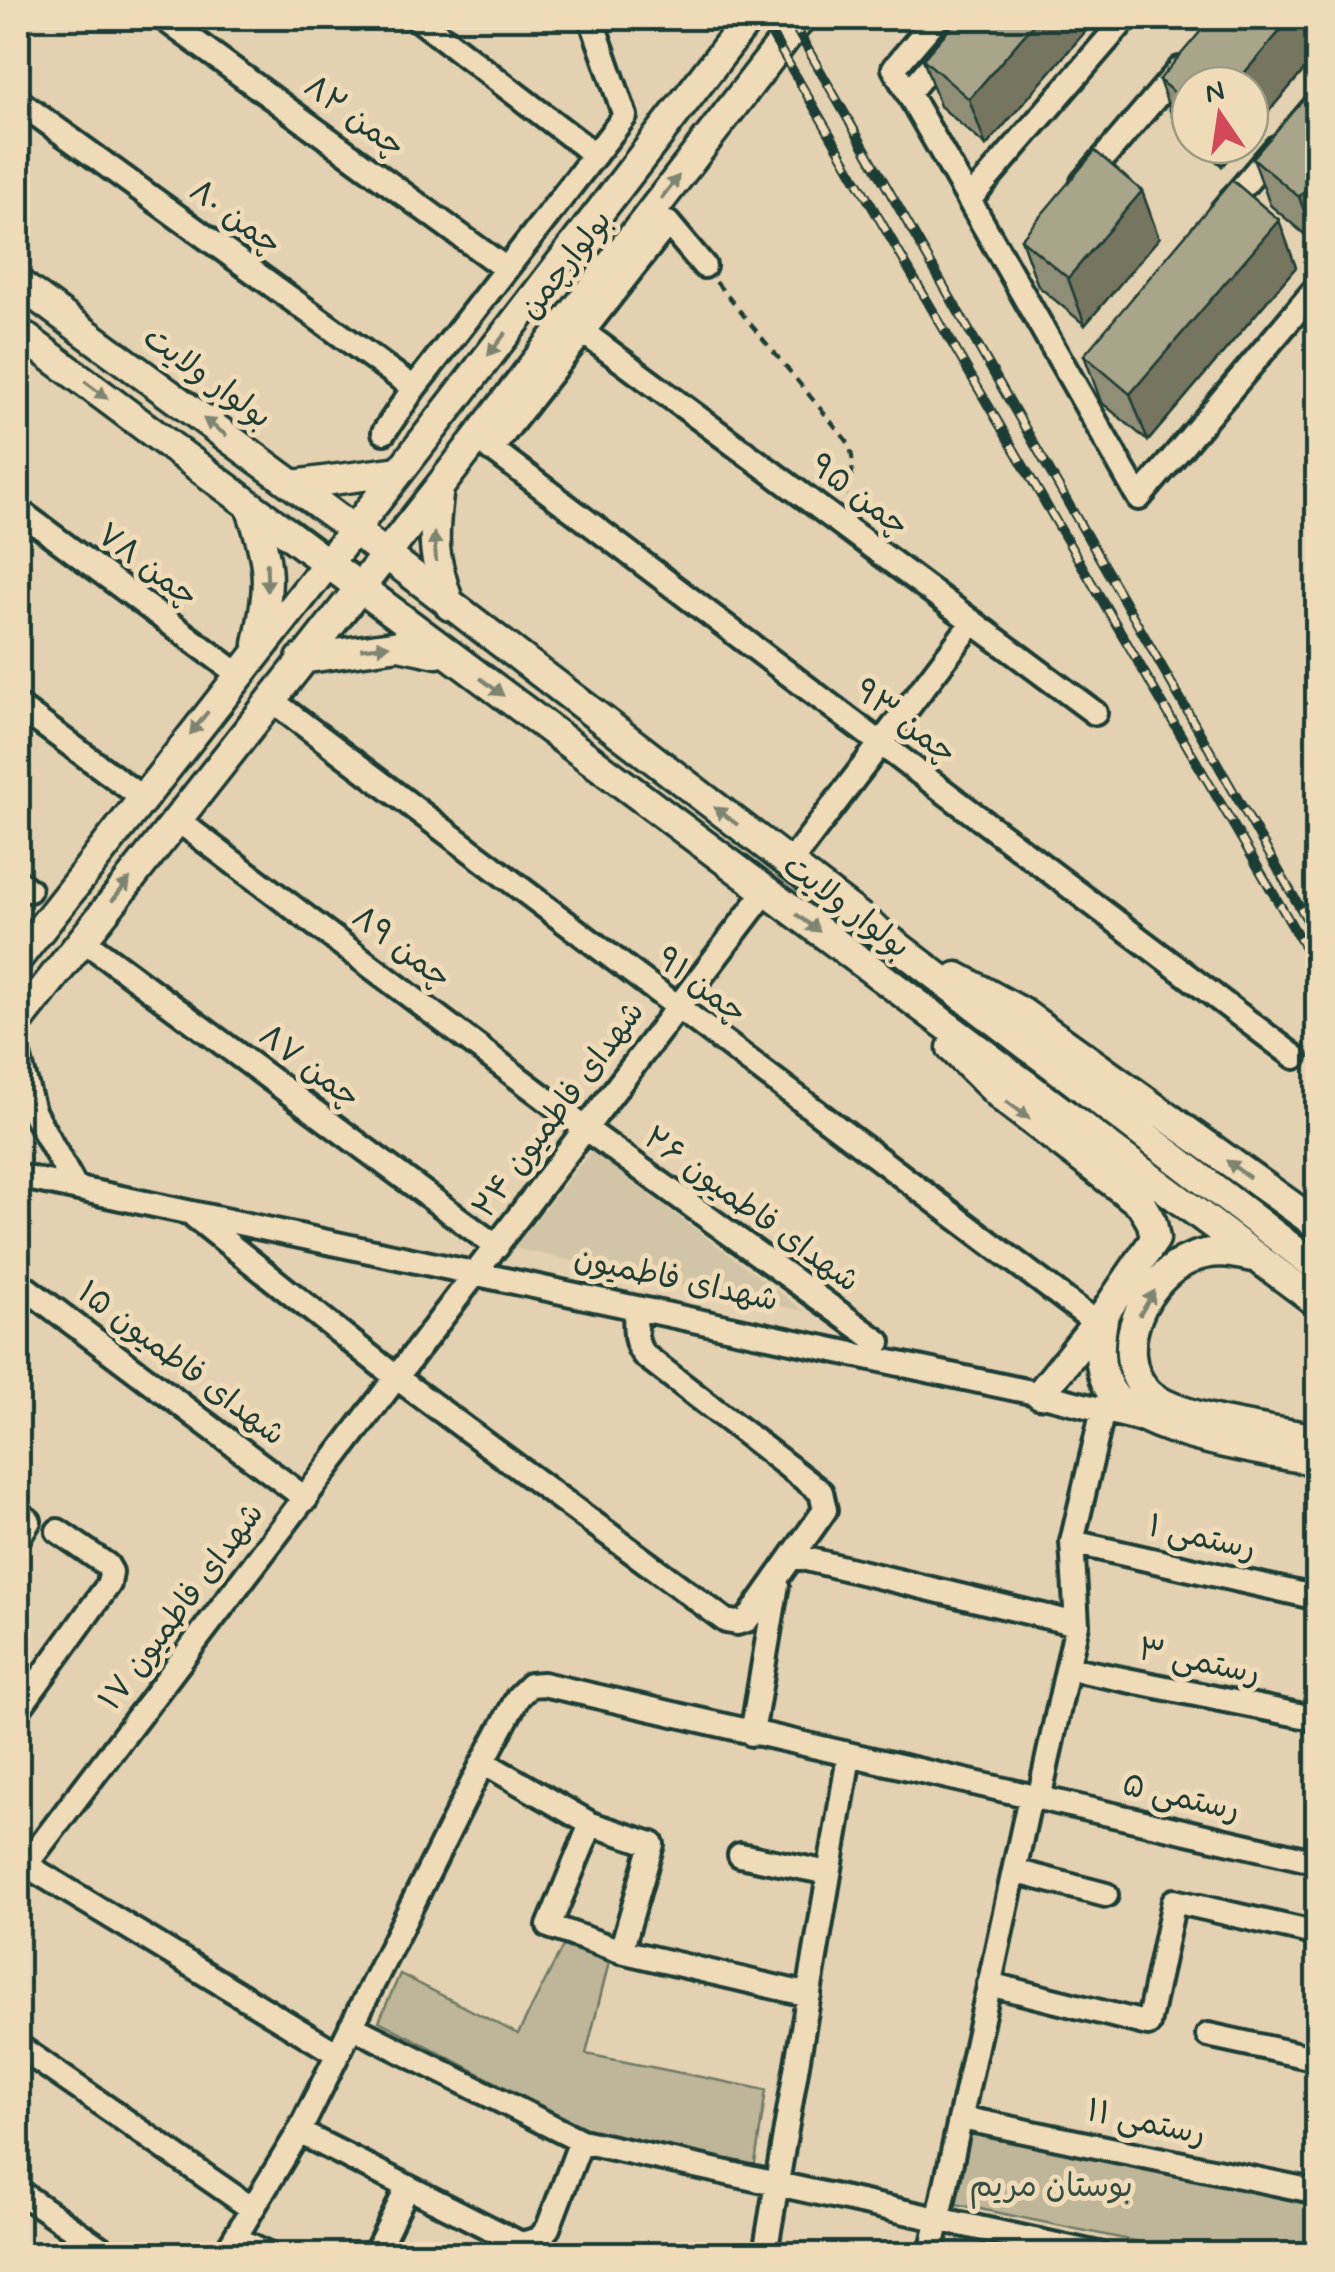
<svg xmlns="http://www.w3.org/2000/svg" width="1335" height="2272" viewBox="0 0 1335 2272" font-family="Mynerve,'Playpen Sans Arabic',sans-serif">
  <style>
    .built { fill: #d2c4a6 }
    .green { fill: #bfb699; stroke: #6f7a66; stroke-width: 2.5 }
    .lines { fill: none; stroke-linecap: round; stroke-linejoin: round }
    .minor-casing { stroke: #1f3d34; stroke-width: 30 }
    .major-casing { stroke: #1f3d34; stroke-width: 35 }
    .path { stroke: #1f3d34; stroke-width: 4; stroke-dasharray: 10 8; stroke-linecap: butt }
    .minor { stroke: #f0dbb9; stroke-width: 22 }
    .major { stroke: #f0dbb9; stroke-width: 28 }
    .rail-casing { stroke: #1f3d34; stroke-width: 10 }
    .rail { stroke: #f0dbb9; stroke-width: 6; stroke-dasharray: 19; stroke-linecap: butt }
    .wall { fill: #918e78; stroke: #1f3d34; stroke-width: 2.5 }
    .shaded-wall { fill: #767461; stroke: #1f3d34; stroke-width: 2.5 }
    .building { fill: #a9a58b; stroke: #1f3d34; stroke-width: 2.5 }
    .oneway { fill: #7d8470 }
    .labels { text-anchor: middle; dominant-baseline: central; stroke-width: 10; stroke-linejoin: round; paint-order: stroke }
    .street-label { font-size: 32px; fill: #1f3d34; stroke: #f0dbb9 }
    .park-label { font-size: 32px; fill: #374f43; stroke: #f0dbb9 }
  </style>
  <rect width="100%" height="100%" fill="#e3d1b1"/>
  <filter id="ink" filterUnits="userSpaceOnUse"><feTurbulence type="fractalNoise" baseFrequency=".01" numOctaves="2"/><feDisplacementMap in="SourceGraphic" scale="20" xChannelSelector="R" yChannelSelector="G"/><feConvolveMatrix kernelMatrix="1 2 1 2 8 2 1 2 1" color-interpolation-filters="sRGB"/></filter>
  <g filter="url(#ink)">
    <path class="built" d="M591 1151 804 1311 514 1248Z"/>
    <path class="green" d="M563 1946 609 1962 586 2054 766 2090 754 2170 583 2128 379 2021 400 1974 518 2034Z
      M971 2133 1317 2206V2227L1312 2254H1197L956 2204Z"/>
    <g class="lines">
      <defs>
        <path id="minor" d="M163 18 506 269
          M417 18 595 155
          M937 18 894 68 1139 498 1318 286
          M908 93 972 18
          M18 101 414 388
          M1083 182 1180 69
          M969 200 1126 18
          M1222 211 1276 148
          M583 332 1095 713
          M384 432 414 388 625 116 591 18
          M477 438 1295 1057
          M491 450 668 223 704 266
          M18 510 238 674
          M270 699 1095 1322
          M18 706 141 797
          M176 819 586 1129 879 1342
          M789 864 973 622
          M18 882 29 890
          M82 939 497 1247
          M18 1055 33 1111 75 1187
          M18 1176 1040 1394 1138 1419
          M195 1217 397 1378 726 1621 737 1623 747 1620 825 1510 821 1492 644 1355C633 1343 636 1324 635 1308
          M18 1282 306 1499
          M18 1513 29 1521 18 1538
          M1072 1542 1318 1598
          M794 1556 1077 1624
          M1068 1668 1318 1719
          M18 1710 109 1584 111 1572 107 1565 58 1531
          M752 1734 777 1584
          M483 1762 591 1824 652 1844 621 1951
          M1039 1799 1077 1624 1072 1542 1103 1410
          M591 1824 549 1926 621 1951 809 1995
          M740 1855 829 1873
          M26 1865 336 2053
          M1014 1871 1106 1895
          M18 1875 766 891
          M989 1984 1148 2024 1174 1901 1318 1934
          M351 2026 581 2141 1098 2254
          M1208 2035 1318 2059
          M18 2046 251 2208
          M961 2118 1318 2192
          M299 2132 521 2244 539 2239 548 2228 581 2141
          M18 2191 109 2254
          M235 2238 269 2254
          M225 2254 299 2132 483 1762 518 1697 530 1685 543 1684 1318 1862
          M375 2254 407 2189
          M765 2254 849 1756
          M931 2254 1030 1797"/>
        <path id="major" d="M18 283 354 530 1318 1268
          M18 332 1318 1303
          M293 485 400 471
          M439 488C432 541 432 554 450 606
          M250 506C271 568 271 580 258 644
          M301 659 399 645 437 653
          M18 958 400 471 749 18
          M957 977 1021 1012 1318 1225
          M18 1022 440 486 801 18
          M952 1048 1004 1099 1141 1204 1152 1223 1155 1239 1104 1314 1040 1394
          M1252 1257C1231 1252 1213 1249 1192 1258 1146 1275 1108 1351 1147 1392 1174 1420 1278 1431 1318 1439
          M1104 1314C1099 1340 1096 1366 1110 1390 1135 1434 1268 1451 1318 1461"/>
      </defs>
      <use href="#minor" class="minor-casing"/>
      <use href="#major" class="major-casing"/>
      <path class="path" d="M716 282 847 441C857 461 853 482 841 501"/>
      <use href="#minor" class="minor"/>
      <use href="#major" class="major"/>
      <defs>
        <path id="rail" d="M762 18 1318 970
          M790 18 1318 939"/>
      </defs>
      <use href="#rail" class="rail-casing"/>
      <use href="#rail" class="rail"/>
    </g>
    <path class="wall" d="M959 18H1097L986 146 940 106 923 59Z
      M1318 54 1250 133V85H1190V139L1176 127 1159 80Z
      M1318 82V242L1316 244 1270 205 1253 158Z
      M1197 145H1240L1222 166Z
      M1159 238 1085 325 1038 286 1021 239Z
      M1296 267 1148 441 1101 402 1084 355Z"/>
    <path class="shaded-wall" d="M908 18H919L911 25Z
      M1039 18H1097L986 146 969 99Z
      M1291 18H1318V54L1250 133V85H1234Z
      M1215 145H1240L1222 166Z
      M1318 175V242L1316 244 1299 197Z
      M1142 191 1159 238 1085 325 1068 278Z
      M1279 220 1296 267 1148 441 1130 394Z"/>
    <path class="building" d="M959 18H1039L969 99 923 59Z
      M1212 18H1291L1234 85H1190V106L1159 80Z
      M1318 82V175L1299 197 1253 158Z
      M1095 151 1142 191 1068 278 1021 239Z
      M1232 180 1279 220 1130 394 1084 355Z"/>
    <defs><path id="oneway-solid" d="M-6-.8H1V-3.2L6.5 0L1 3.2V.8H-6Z" transform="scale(2.5)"/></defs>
    <g class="oneway">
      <use href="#oneway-solid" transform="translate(670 187) rotate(-52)"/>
      <use href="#oneway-solid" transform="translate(497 344) rotate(128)"/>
      <use href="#oneway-solid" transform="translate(96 390) rotate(37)"/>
      <use href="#oneway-solid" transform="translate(215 427) rotate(-144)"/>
      <use href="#oneway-solid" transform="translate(435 547) rotate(-94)"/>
      <use href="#oneway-solid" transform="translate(267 577) rotate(89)"/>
      <use href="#oneway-solid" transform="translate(375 647) rotate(-7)"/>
      <use href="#oneway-solid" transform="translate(492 687) rotate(37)"/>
      <use href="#oneway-solid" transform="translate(199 723) rotate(128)"/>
      <use href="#oneway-solid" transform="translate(726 816) rotate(-143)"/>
      <use href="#oneway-solid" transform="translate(121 890) rotate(-52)"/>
      <use href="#oneway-solid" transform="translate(808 923) rotate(37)"/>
      <use href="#oneway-solid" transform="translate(1018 1110) rotate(37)"/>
      <use href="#oneway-solid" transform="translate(1238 1169) rotate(-144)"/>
      <use href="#oneway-solid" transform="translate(1147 1303) rotate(-59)"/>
    </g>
  </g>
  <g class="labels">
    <g class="street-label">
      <text transform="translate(354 117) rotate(36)">چمن ۸۲</text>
      <text transform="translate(235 218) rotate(36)">چمن ۸۰</text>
      <text transform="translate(566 265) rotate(-52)">بولوارچمن</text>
      <text transform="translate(207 378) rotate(36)">بولوار ولایت</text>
      <text transform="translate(859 496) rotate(37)">چمن ۹۵</text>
      <text transform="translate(147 566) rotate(37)">چمن ۷۸</text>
      <text transform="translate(905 722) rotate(37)">چمن ۹۳</text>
      <text transform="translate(846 907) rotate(37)">بولوار ولایت</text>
      <text transform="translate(401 948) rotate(37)">چمن ۸۹</text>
      <text transform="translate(701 986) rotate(37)">چمن ۹۱</text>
      <text transform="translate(309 1067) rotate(37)">چمن ۸۷</text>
      <text transform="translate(559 1110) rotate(-53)">شهدای فاطمیون ۲۴</text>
      <text transform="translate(751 1210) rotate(36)">شهدای فاطمیون ۲۶</text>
      <text transform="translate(676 1280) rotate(12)">شهدای فاطمیون</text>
      <text transform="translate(181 1364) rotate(37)">شهدای فاطمیون ۱۵</text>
      <text transform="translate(1202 1538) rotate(13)">رستمی ۱</text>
      <text transform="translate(182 1607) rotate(-53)">شهدای فاطمیون ۱۷</text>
      <text transform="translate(1199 1662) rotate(12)">رستمی ۳</text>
      <text transform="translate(1181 1798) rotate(13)">رستمی ۵</text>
      <text transform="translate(1146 2123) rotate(12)">رستمی ۱۱</text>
    </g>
    <g class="park-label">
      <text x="1051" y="2187">بوستان مریم</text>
    </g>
  </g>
  <rect width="1335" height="2272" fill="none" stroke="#f0dbb9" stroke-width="60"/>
  <rect x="30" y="30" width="1275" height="2212" fill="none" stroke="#1f3d34" stroke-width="4" filter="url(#ink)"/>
  <g transform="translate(1220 115) rotate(347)"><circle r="48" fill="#f0dbb9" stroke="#9c9c84" stroke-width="2.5"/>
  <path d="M0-8L18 38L0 25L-18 38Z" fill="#d1495b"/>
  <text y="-15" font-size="28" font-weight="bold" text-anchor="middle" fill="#1f3d34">N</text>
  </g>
</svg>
